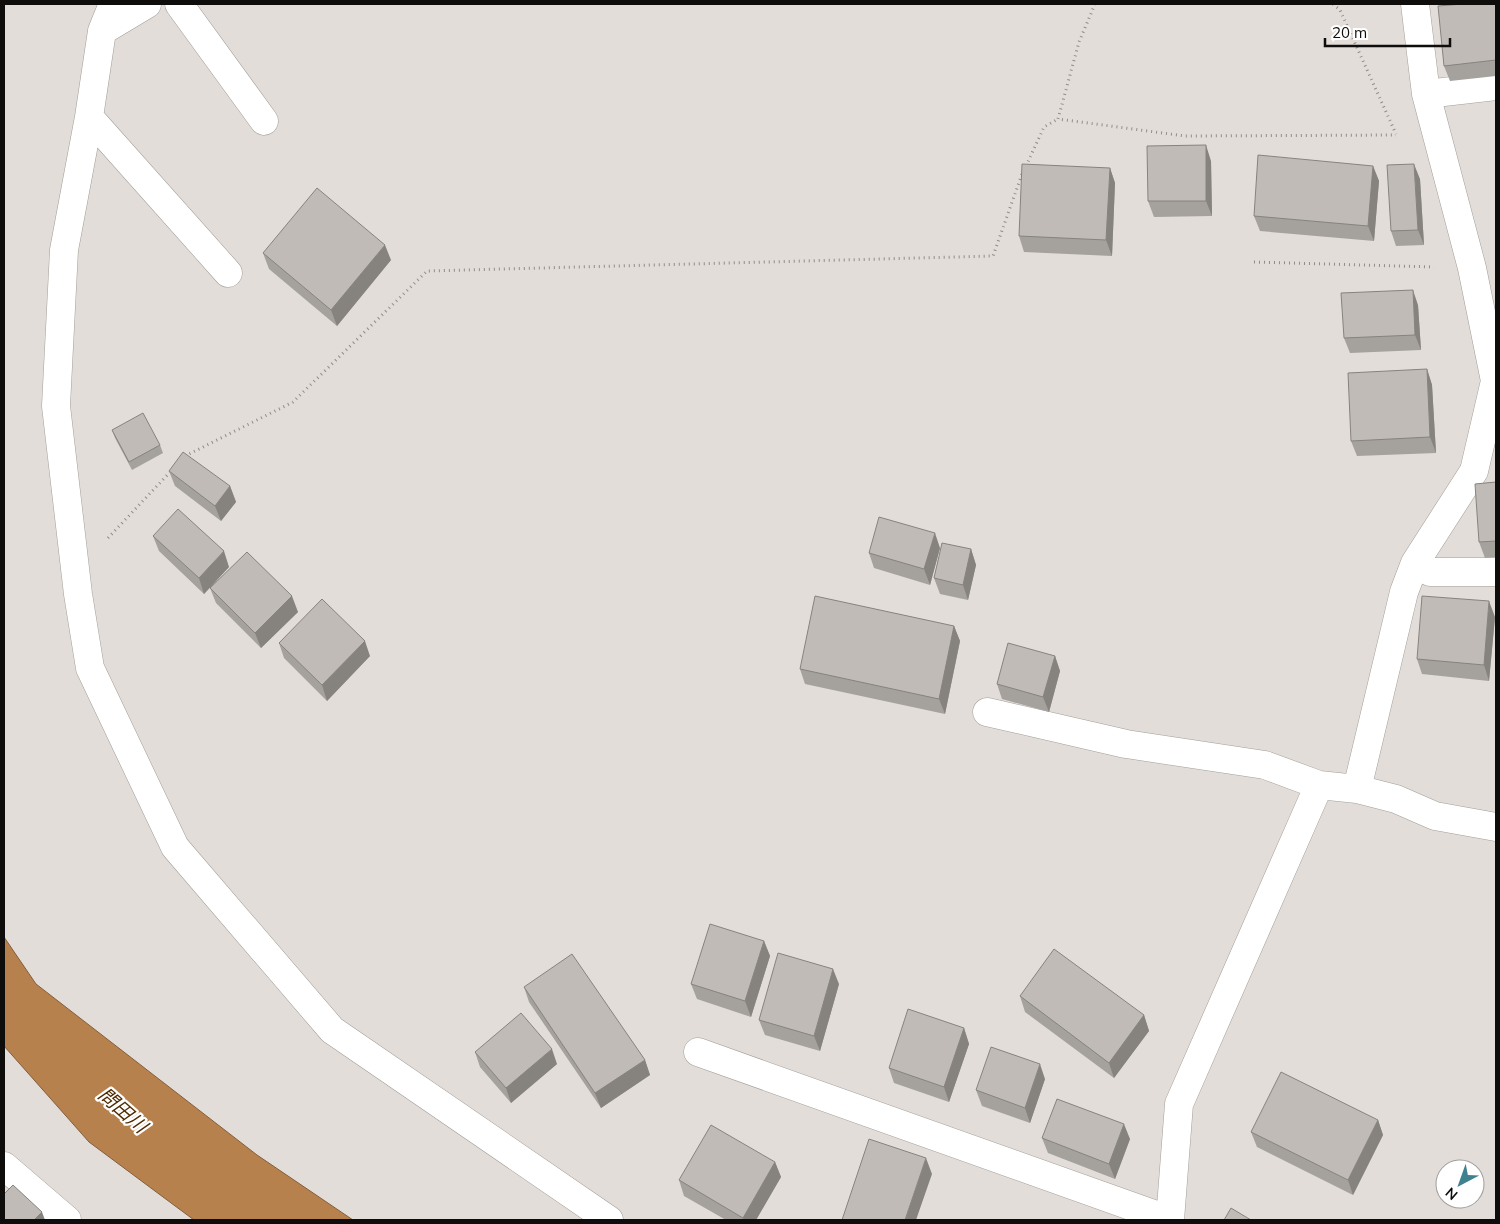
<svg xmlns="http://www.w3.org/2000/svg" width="1500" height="1224" viewBox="0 0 1500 1224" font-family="Mulish,'Noto Sans JP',sans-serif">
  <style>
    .water { fill: #b7814e; stroke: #845e3a }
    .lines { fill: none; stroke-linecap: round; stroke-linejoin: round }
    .minor-casing { stroke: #a39e99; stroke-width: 29 }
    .path { stroke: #908c89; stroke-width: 3; stroke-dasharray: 1 4; stroke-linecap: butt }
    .minor { stroke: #fff; stroke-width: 28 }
    .wall { fill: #a5a19d }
    .shaded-wall { fill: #86837f }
    .building { fill: #c0bbb6; stroke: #86837f }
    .labels { text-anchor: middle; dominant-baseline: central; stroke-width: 4.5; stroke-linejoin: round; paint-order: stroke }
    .water-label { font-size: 19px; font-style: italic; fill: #4f2b00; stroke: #fff }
  </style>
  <rect width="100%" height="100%" fill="#e3ddd9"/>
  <path class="water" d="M4 937 36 984 257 1155 353 1220H194L89 1142 4 1046Z"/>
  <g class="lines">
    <defs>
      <path id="minor" d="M113 4 102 31 89 117 64 250 56 406 78 594 90 668 175 847 332 1030 609 1220
        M179 4 264 121
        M102 31 147 4
        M1426 94 1496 86
        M89 117 228 273
        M1415 563 1430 572H1496
        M987 712 1126 744 1265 765 1319 785
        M1357 789 1404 592 1415 563 1474 471 1495 381 1472 268 1426 94 1415 4
        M698 1052 1170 1220
        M4 1166 67 1220
        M1170 1220 1179 1104 1319 785 1357 789 1396 799 1435 816 1496 827"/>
    </defs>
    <use href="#minor" class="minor-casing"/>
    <path class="path" d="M1095 4 1079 42 1058 119 1185 136 1396 135
      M1333 4 1340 10 1396 134
      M1026 166 1044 127 1058 119
      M1254 262 1434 267
      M185 456 293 402 427 271 993 256 1022 174
      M108 538 172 470"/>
    <use href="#minor" class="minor"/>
  </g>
  <path class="wall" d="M1496 4V76L1450 81 1444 66Z
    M1211 161 1212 216 1154 217 1148 201Z
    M1373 166 1379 181 1374 241 1260 231 1254 216Z
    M1110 168 1115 183 1112 256 1024 252 1019 236Z
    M1420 179 1424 245 1396 246 1391 231Z
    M263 253 391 260 337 326 269 269Z
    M1418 305 1421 350 1350 353 1344 338Z
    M1427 369 1432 385 1436 453 1357 456 1351 441Z
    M112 430 160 445 163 453 132 470 115 438Z
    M169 471 230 486 236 502 221 521 175 486Z
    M1496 482V557L1485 558 1479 542Z
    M153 536 229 567 204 594 159 551Z
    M940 548 930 585 874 568 869 553Z
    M971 549 976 565 968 600 940 594 934 578Z
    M210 588 298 612 261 648 216 603Z
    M1495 617 1489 681 1422 674 1417 659Z
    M954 626 960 641 945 714 805 684 800 669Z
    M279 643 370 656 327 701 284 658Z
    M1055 656 1060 671 1049 712 1002 699 997 684Z
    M764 941 770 956 751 1017 697 999 691 984Z
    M839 984 820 1051 765 1035 759 1020Z
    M524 987 645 1060 650 1075 601 1108 529 1002Z
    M1020 996 1144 1015 1149 1031 1114 1078 1025 1012Z
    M964 1028 969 1044 949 1102 894 1083 889 1068Z
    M475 1052 557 1064 511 1103 480 1067Z
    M1045 1079 1030 1123 982 1106 976 1090Z
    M1378 1120 1383 1135 1353 1195 1257 1147 1251 1132Z
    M1042 1138 1130 1139 1115 1179 1048 1153Z
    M775 1162 781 1177 756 1220H726L684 1196 679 1180Z"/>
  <path class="shaded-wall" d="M1206 145 1211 161 1212 216 1206 201Z
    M1414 164 1420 179 1424 245 1418 230Z
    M1373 166 1379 181 1374 241 1368 226Z
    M1110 168 1115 183 1112 256 1106 240Z
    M385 245 391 260 337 326 331 310Z
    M1413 290 1418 305 1421 350 1415 335Z
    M1427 369 1432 385 1436 453 1430 437Z
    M230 486 236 502 221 521 215 506Z
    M935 533 940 548 930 585 924 569Z
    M971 549 976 565 968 600 963 585Z
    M224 551 229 567 204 594 199 578Z
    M292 596 298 612 261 648 255 633Z
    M1489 601 1495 617 1489 681 1484 665Z
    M954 626 960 641 945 714 939 699Z
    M365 641 370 656 327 701 322 685Z
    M1055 656 1060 671 1049 712 1043 697Z
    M764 941 770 956 751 1017 745 1001Z
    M833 969 839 984 820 1051 814 1036Z
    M1144 1015 1149 1031 1114 1078 1109 1063Z
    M964 1028 969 1044 949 1102 944 1087Z
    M552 1049 557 1064 511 1103 506 1088Z
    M645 1060 650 1075 601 1108 595 1093Z
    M1040 1064 1045 1079 1030 1123 1025 1108Z
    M1378 1120 1383 1135 1353 1195 1348 1180Z
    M1124 1124 1130 1139 1115 1179 1109 1164Z
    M926 1158 932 1174 916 1220H905Z
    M775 1162 781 1177 756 1220H744L743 1218Z
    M42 1212 45 1220H34Z"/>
  <path class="building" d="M1463 4H1496V60L1444 66 1438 6Z
    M1206 145V201H1148L1147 146Z
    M1258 155 1373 166 1368 226 1254 216Z
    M1022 164 1110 168 1106 240 1019 236Z
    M1414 164 1418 230 1391 231 1387 165Z
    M317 188 385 245 331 310 263 253Z
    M1413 290 1415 335 1344 338 1341 293Z
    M1427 369 1430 437 1351 441 1348 373Z
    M143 413 160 445 129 462 112 430Z
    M183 452 230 486 215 506 169 471Z
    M1496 482V541L1479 542 1475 484Z
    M178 509 224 551 199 578 153 536Z
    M879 517 935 533 924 569 869 553Z
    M942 543 971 549 963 585 934 578Z
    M247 552 292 596 255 633 210 588Z
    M815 596 954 626 939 699 800 669Z
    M1422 596 1489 601 1484 665 1417 659Z
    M322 599 365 641 322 685 279 643Z
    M1008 643 1055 656 1043 697 997 684Z
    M710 924 764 941 745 1001 691 984Z
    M1054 949 1144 1015 1109 1063 1020 996Z
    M778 953 833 969 814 1036 759 1020Z
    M572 954 645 1060 595 1093 524 987Z
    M908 1009 964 1028 944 1087 889 1068Z
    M521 1013 552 1049 506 1088 475 1052Z
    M991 1047 1040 1064 1025 1108 976 1090Z
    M1281 1072 1378 1120 1348 1180 1251 1132Z
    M1057 1099 1124 1124 1109 1164 1042 1138Z
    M711 1125 775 1162 743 1218 679 1180Z
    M869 1139 926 1158 905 1220H842Z
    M13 1185 42 1212 34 1220H4V1194Z
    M1231 1208 1251 1220H1224Z"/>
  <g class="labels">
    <g class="water-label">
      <text transform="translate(123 1110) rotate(41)">問田川</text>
    </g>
  </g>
  <rect width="1500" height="1224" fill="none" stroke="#0e0d0b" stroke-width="10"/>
  <g transform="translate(1460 1184) rotate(221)"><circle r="24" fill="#ffffff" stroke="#9f9e9d"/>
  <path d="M0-4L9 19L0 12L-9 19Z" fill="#3e8290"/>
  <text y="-8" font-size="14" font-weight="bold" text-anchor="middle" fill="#0e0d0b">N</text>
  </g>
  <path d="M1325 38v8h125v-8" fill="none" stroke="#0e0d0b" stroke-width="2.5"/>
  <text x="1332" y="38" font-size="15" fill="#0e0d0b" stroke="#ffffff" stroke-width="4" paint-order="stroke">20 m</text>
</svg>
